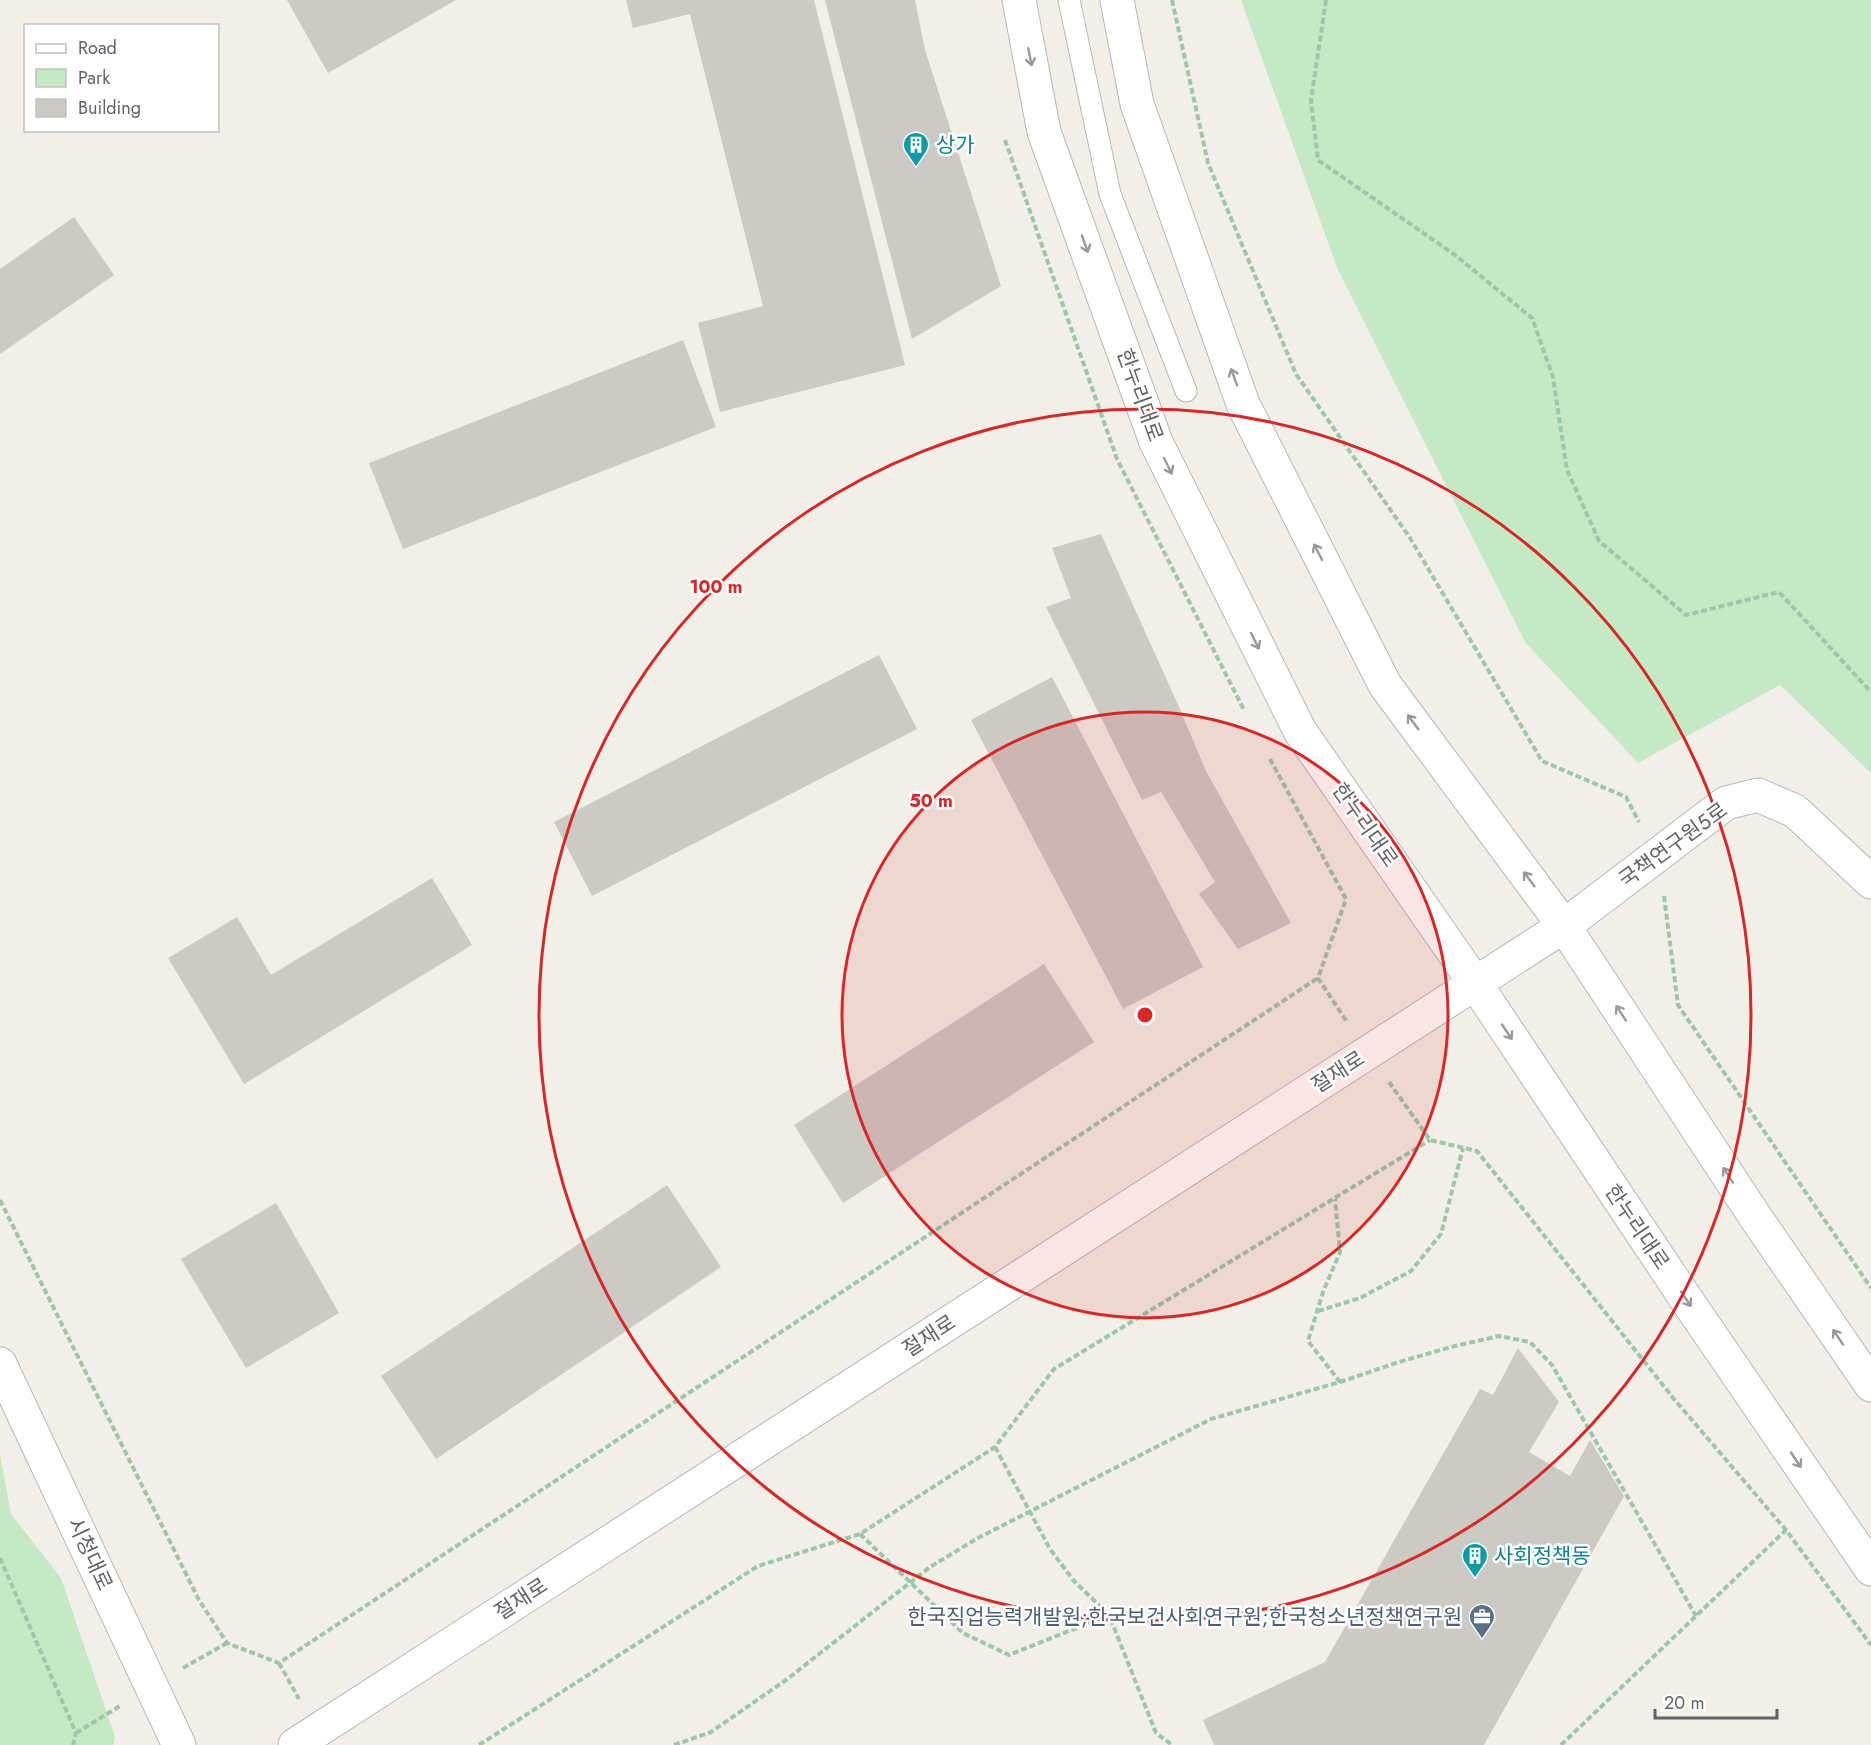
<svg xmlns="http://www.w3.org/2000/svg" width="1871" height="1745" viewBox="0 0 1871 1745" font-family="Jost,'Noto Sans KR',sans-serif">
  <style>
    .green { fill: #c5e8c5 }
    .building { fill: #cccac5 }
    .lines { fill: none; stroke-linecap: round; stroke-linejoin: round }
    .service-casing { stroke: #b5b8bc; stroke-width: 23 }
    .minor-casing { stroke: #b5b8bc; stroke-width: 35 }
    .tertiary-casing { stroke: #b5b8bc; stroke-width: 35 }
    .path { stroke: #9cc7a9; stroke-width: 4; stroke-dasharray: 6 3; stroke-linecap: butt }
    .service { stroke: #fff; stroke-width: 21 }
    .minor { stroke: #fff; stroke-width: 33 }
    .tertiary { stroke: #fff; stroke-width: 33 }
    .oneway { stroke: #979a9d }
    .ring { fill: none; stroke: #d62828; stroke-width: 3 }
    .labels { text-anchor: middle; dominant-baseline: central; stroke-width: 5; stroke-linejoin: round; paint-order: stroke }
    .culture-label { font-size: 21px; fill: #0d838f; stroke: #fff; text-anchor: start }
    .street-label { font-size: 21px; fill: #5f6368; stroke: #fff }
    .service-label { font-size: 21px; fill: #4e5e75; stroke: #fff; text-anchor: end }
    .centre { fill: #d62828; stroke: #fff; stroke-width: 3 }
    .ring-label { font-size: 18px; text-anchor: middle; font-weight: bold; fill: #d62828; stroke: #fff; stroke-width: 5; stroke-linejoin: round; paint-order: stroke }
  </style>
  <rect width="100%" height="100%" fill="#f1efe8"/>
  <path class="green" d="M1241 0H1871V773L1780 685 1638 763 1525 642 1338 270Z
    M0 1454 11 1514 61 1578 115 1737 113 1745H0Z"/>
  <path class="building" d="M287 0H456L328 73Z
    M626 0H814L905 365 720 412 698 323 763 306 690 14 633 28Z
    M825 0H915L925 50 1001 286 912 339Z
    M74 217 114 275 0 354V269Z
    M683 340 716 427 403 549 369 463Z
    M1101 534 1179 707 1206 771 1291 923 1238 949 1199 894 1215 882 1161 792 1142 800 1046 607 1071 598 1052 548Z
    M879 655 917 729 592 896 554 822Z
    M1052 677 1203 967 1123 1009 971 720Z
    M432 878 472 945 244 1084 168 958 237 917 271 975Z
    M1044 964 1094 1042 843 1203 794 1125Z
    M667 1185 721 1267 436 1459 381 1376Z
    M276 1203 339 1313 246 1368 181 1259Z
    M1518 1348 1559 1402 1529 1452 1570 1476 1590 1440 1624 1496 1484 1745H1214L1203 1720 1325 1662 1480 1389 1493 1395Z"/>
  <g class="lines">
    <defs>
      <path id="service" d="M1069 0 1110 194 1186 391"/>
      <path id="minor" d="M1564 926 1726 803 1758 795 1795 811 1871 882"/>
      <path id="tertiary" d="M1019 0 1044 132 1156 442 1300 731 1475 983 1688 1302 1871 1569
        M1117 0 1137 104 1243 404 1385 685 1564 926 1756 1218 1871 1385
        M0 1364 179 1745
        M295 1745 1564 926"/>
    </defs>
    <use href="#service" class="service-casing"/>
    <use href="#minor" class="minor-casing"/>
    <use href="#tertiary" class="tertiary-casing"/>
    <path class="path" d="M1172 0 1208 163 1296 374 1410 538 1542 761 1626 797 1639 822
      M1326 0 1311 100 1318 160 1455 255 1532 318 1553 377 1567 470 1599 541 1686 615 1779 592 1871 692
      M1005 140 1117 459 1244 710
      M1270 759 1346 899 1318 978 1347 1022
      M1664 896 1678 1005 1871 1288
      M1389 1082 1430 1140 1477 1151 1674 1399 1786 1530 1871 1645
      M0 1200 199 1600 227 1643 279 1663 1318 978
      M1318 1311 1360 1298 1411 1271 1441 1234 1463 1148
      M1340 1382 1399 1362 1451 1347 1499 1336 1530 1342 1552 1365 1696 1616
      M995 1447 1050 1549 1074 1581 1109 1615
      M860 1534 963 1633 1009 1655 1109 1615 1156 1733 1172 1745
      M0 1558 76 1733 73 1745
      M279 1663 299 1699
      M183 1668 227 1643
      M76 1733 120 1706
      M479 1745 758 1566 860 1534 995 1447 1054 1369 1430 1140
      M674 1745 711 1732 786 1680 930 1567 978 1538 1211 1419 1340 1382 1308 1341 1323 1292 1340 1252 1335 1199
      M1561 1745 1786 1530"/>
    <use href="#service" class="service"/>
    <use href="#minor" class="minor"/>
    <use href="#tertiary" class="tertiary"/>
  </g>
  <defs><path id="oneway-shaft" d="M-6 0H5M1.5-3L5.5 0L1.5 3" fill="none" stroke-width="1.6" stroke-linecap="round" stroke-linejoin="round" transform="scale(1.5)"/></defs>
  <g class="oneway">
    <use href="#oneway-shaft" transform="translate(1030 57) rotate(79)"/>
    <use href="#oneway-shaft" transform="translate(1085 244) rotate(70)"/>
    <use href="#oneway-shaft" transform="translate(1234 377) rotate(-110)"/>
    <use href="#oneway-shaft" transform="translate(1168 466) rotate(64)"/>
    <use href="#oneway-shaft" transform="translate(1318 552) rotate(-117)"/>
    <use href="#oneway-shaft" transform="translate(1255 641) rotate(64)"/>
    <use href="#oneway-shaft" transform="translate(1413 722) rotate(-127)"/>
    <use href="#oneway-shaft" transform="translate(1529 879) rotate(-127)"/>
    <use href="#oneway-shaft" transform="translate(1621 1013) rotate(-123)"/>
    <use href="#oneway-shaft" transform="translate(1507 1032) rotate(56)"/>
    <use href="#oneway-shaft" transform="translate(1728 1175) rotate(-123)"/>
    <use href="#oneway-shaft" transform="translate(1686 1299) rotate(56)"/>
    <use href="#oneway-shaft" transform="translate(1838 1337) rotate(-124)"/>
    <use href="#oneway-shaft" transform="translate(1796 1460) rotate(56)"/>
  </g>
  <circle cx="1145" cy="1015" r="303" fill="#d62828" fill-opacity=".12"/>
  <g class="ring">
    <circle cx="1145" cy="1015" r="303"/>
    <circle cx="1145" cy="1015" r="606"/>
  </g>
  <defs>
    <symbol id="building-pin" viewBox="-11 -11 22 30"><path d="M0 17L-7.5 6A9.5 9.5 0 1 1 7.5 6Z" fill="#0f9aa8" stroke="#fff"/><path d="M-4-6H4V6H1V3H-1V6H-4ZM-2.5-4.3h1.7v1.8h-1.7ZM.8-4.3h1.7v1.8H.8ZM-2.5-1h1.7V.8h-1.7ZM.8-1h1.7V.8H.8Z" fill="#fff"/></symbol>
    <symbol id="office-pin" viewBox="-11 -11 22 30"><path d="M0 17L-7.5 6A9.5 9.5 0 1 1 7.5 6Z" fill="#5c6f8a" stroke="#fff"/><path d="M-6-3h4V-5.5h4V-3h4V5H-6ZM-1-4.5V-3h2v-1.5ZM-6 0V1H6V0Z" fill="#fff"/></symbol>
  </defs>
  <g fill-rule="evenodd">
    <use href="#building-pin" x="901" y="130" width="30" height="40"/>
    <use href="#building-pin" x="1460" y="1541" width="30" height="40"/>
    <use href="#office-pin" x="1467" y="1602" width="30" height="40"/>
  </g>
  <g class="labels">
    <g class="culture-label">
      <text x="936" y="145">상가</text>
      <text x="1494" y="1556">사회정책동</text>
    </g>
    <g class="street-label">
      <text transform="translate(1140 395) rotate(70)">한누리대로</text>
      <text transform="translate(1365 825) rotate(55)">한누리대로</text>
      <text transform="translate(1673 845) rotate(-36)">국책연구원5로</text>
      <text transform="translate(1338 1072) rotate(-33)">절재로</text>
      <text transform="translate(1637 1227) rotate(56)">한누리대로</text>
      <text transform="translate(929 1336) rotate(-33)">절재로</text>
      <text transform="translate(90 1554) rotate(65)">시청대로</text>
      <text transform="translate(521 1599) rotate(-33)">절재로</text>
    </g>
    <g class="service-label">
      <text x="1462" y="1617">한국직업능력개발원;한국보건사회연구원;한국청소년정책연구원</text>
    </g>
  </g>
  <circle cx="1145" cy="1015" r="9" class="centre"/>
  <g class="ring-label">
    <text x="716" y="593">100 m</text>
    <text x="931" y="807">50 m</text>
  </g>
  <rect x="24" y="24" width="195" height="108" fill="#ffffff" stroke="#bfc1c3" stroke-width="1.5"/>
  <rect x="36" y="44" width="30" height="9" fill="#ffffff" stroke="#bfc1c3" stroke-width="1.5"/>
  <text x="78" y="54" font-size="18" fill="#5f6368">Road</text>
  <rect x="36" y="69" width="30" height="18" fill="#c5e8c5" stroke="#bfc1c3" stroke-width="1.5"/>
  <text x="78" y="84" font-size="18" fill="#5f6368">Park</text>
  <rect x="36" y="99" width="30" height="18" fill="#cccac5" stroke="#bfc1c3" stroke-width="1.5"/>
  <text x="78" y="114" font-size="18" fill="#5f6368">Building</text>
  <path d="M1655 1709v9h122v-9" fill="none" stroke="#5f6368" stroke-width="3"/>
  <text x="1664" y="1709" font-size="18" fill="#5f6368" stroke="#ffffff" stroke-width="4.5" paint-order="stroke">20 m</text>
</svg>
